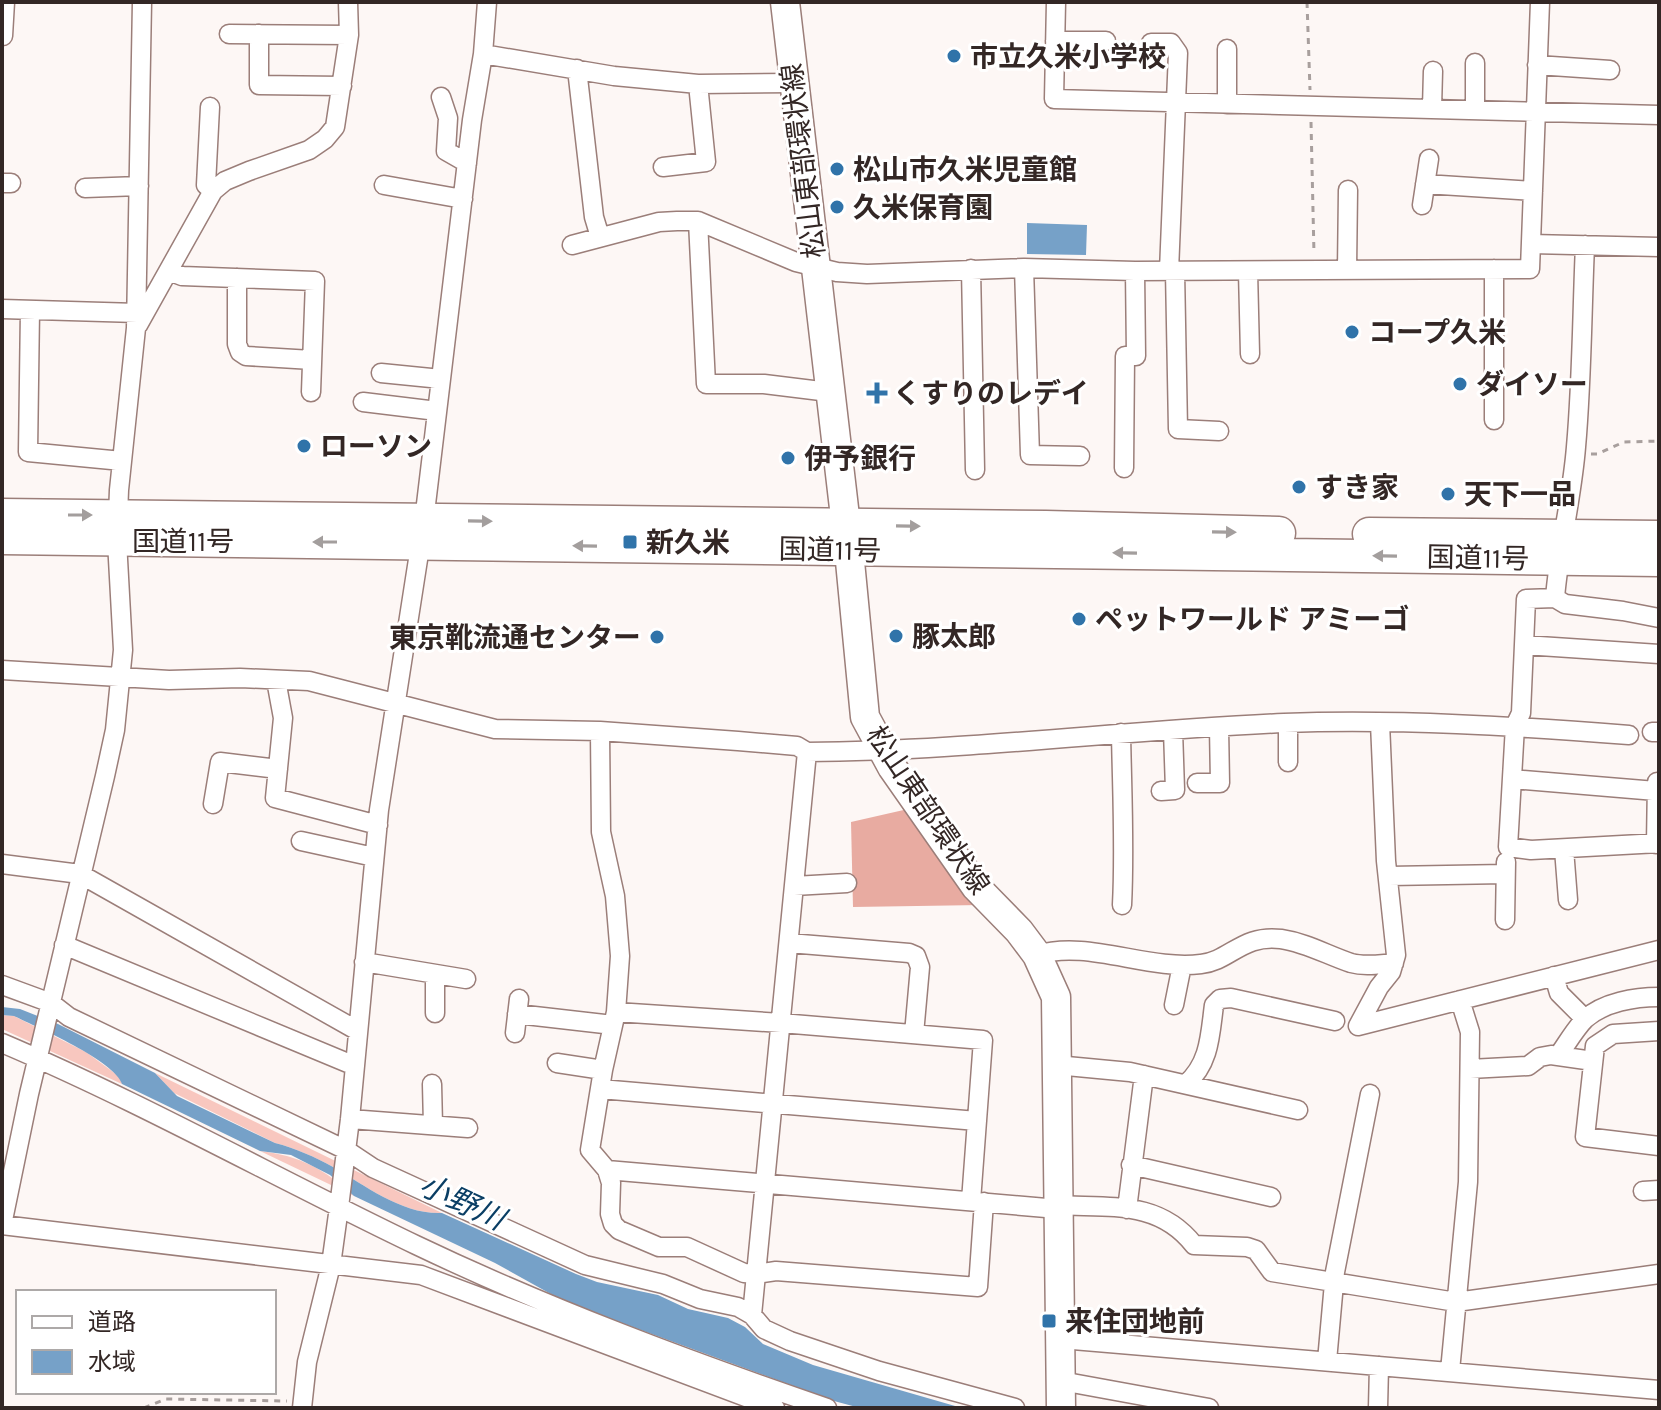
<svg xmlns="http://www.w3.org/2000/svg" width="1661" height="1410" viewBox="0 0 1661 1410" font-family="Karla,'Noto Sans JP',sans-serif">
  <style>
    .green { fill: #f8c7bf }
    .forest { fill: #e8aba1 }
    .water { fill: #76a1c8 }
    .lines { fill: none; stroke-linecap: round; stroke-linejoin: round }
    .street-casing { stroke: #9b7e79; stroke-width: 21 }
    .primary-casing { stroke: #9b7e79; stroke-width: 31 }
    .highway-casing { stroke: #9b7e79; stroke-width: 35 }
    .path { stroke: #a89f9d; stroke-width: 3; stroke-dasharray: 6 6; stroke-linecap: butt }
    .street { stroke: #fff; stroke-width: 18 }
    .primary { stroke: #fff; stroke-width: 28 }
    .highway { stroke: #fff; stroke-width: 32 }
    .oneway { fill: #a39e9d }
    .poi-dot { fill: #3073a9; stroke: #fff; stroke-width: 3 }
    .labels { text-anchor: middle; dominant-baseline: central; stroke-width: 6; stroke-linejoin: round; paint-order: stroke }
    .poi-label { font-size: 28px; font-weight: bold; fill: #332725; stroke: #fff; text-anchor: start }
    .street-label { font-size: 28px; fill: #332725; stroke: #fff }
    .water-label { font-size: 30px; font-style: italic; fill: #0a3e64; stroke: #fff }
  </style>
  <rect width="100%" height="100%" fill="#fdf7f5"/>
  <path class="green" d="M2 1015 14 1016 86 1052 120 1077 122 1084 2 1029Z
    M155 1073 442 1213C403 1215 366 1186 333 1167 315 1157 295 1148 275 1143L174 1093Z
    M260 1151C301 1156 324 1169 354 1196Z"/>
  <path class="forest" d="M908 809 981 905 853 907 851 822Z"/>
  <path class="water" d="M1027 223 1087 225 1086 255 1027 254Z
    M2 1007 20 1009 58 1024 155 1073 177 1096 275 1143C295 1148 315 1157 333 1167 366 1186 403 1215 442 1213L576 1274 597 1282 658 1295 688 1309 728 1318 745 1327 763 1344 813 1365 962 1408H860L834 1401 567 1303 495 1263 354 1196 330 1175 291 1155 260 1151 122 1084C115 1061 37 1027 14 1016L2 1015Z"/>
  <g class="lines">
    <defs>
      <path id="street" d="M142 2 136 328 119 490 117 541 123 650 115 730 105 776 29 1094 2 1225 421 1275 775 1408
        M1056 2 1054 99 1659 115
        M229 34 349 35
        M259 34V85L342 86
        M3 36 5 2
        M1055 41H1106
        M1151 43H1171L1178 53 1169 271
        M1227 49V104
        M483 54 614 76 698 84 794 83
        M1537 65 1610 70
        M577 69 594 217 600 237
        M441 97 448 118 446 151 467 163
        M210 107 206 185 213 191
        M1432 108 1433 71
        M1475 110V63
        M663 167 706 162 698 84
        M2 183H11
        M1425 184 1533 191
        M384 185 463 199
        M85 188 139 186
        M1422 205 1429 159
        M698 221 706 384H764L829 392
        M1531 244 1659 247
        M572 245 659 222 677 221H698L796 262 837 272 867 274 1024 268 1135 271 1530 269 1540 2
        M1585 245C1582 312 1582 380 1576 447 1572 498 1559 548 1555 598L1526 599 1521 713 1515 726 1508 847 1531 850 1659 843
        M1024 268 1030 455 1080 456
        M971 269 975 470
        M1347 270 1348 190
        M169 271 182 276 315 281 311 392
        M1175 271 1178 429 1219 431
        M1248 271 1250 354
        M237 278V344L240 352 246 356 312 360
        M2 309 137 313
        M30 310 28 452 122 461
        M138 325 213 191 225 181 249 171 309 150 325 139 335 127 349 35 348 2
        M381 373 441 379
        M363 402 437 411
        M1494 420V269
        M1124 468 1125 356H1136L1135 271
        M1555 598 1565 604 1623 611 1659 618
        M1524 645 1659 654
        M2 670 169 680 240 678 309 681 495 729 600 731 738 741 797 746 807 752C966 751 1125 730 1284 723 1400 719 1514 726 1629 735
        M276 680 283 718 275 798 378 825
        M600 731 601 832 615 896 620 956 616 1012 603 1070 590 1150 607 1170 611 1183 610 1214 613 1224 619 1230 659 1247H687L744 1273 756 1274 776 1271 978 1287 984 1202
        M1652 732H1659
        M1121 733C1122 791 1125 848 1122 905
        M1288 762V723
        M1512 779 1656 791
        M1197 783H1220L1219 727
        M1161 791 1175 790 1173 730
        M213 804 220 762 278 769
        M301 841 374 857
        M1656 844 1657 782
        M1564 849 1568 900
        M2 864 80 874 358 1031
        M1389 876 1505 874
        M794 886 847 883
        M1505 920 1506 862
        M789 943 909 953 916 956 920 967 914 1034
        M64 945 355 1066
        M1037 955C1087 939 1148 971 1201 964 1230 961 1242 934 1281 939 1307 943 1327 955 1351 963 1365 967 1380 964 1394 963
        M364 962 466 979
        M1554 976 1559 993 1585 1019
        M2 985 51 1003 69 1017 346 1150 373 1168 585 1265 663 1284 700 1299 738 1307 752 1315 764 1329 790 1341 879 1371 1015 1408
        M1174 1005 1182 965
        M616 1012 781 1023 983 1040 971 1201
        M435 1013V974
        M517 1014 613 1025
        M1358 1026 1379 987 1391 972 1396 955 1386 861 1380 723
        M1358 1026 1659 950
        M1659 1031 1613 1034 1595 1046 1585 1137 1659 1146
        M515 1033 519 999
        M2 1043C143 1103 278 1179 416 1245 550 1309 687 1360 827 1408
        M1558 1056C1566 1045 1575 1029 1585 1019 1604 1002 1635 997 1659 997
        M557 1063 603 1070
        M1056 1065 1130 1072 1298 1110
        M1470 1069 1528 1066 1540 1057 1551 1055 1593 1061
        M432 1084 433 1125
        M1186 1084C1210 1063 1210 1035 1214 1005L1220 999 1231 998 1335 1021
        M600 1089 977 1121
        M350 1119 468 1128
        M1131 1165 1271 1197
        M607 1170 1058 1209
        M1643 1191 1659 1190
        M1058 1205C1110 1208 1159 1200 1194 1245L1247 1247 1256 1250 1272 1272 1456 1302 1659 1274
        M1127 1209 1144 1075
        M752 1315 807 752
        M1061 1339 1659 1390
        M1327 1361 1335 1272 1370 1094
        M1450 1371 1468 1182 1470 1032 1460 1000
        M1061 1381 1209 1408
        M302 1408 307 1362 331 1265 339 1207 350 1119 379 810 424 521 472 120 483 54 487 2
        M1378 1408 1379 1366"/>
      <path id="primary" d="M785 2 849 551 865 717 892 767 976 887 1019 931 1037 955 1056 997 1061 1408"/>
      <path id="highway" d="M2 515 1046 527 1279 533
        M1369 534 1659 537
        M2 538 1659 560"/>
    </defs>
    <use href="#street" class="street-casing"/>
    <use href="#primary" class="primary-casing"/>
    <use href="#highway" class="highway-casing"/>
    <path class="path" d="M1307 2 1310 90
      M1311 122 1314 254
      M1591 454H1597L1624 442 1659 441
      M144 1408 166 1399 287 1401"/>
    <use href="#street" class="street"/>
    <use href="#primary" class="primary"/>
    <use href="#highway" class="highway"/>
  </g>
  <defs><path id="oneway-solid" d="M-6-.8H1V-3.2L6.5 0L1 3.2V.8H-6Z" transform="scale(2)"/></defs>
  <g class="oneway">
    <use href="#oneway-solid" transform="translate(80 515)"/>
    <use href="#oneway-solid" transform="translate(480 521) rotate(1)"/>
    <use href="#oneway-solid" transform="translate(908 526) rotate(1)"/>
    <use href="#oneway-solid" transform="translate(1224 532) rotate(1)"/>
    <use href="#oneway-solid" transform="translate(325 542) rotate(-180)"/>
    <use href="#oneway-solid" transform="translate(585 546) rotate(-179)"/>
    <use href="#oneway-solid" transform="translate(1125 553) rotate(-179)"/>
    <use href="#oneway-solid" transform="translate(1385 556) rotate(-179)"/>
  </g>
  <g class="poi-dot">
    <circle cx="954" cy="56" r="8"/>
    <circle cx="837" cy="169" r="8"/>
    <circle cx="837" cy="207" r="8"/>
    <circle cx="1352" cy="332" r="8"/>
    <circle cx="1460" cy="384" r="8"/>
    <path d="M873 381h8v8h8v8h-8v8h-8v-8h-8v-8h8z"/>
    <circle cx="304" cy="446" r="8"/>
    <circle cx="788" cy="458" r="8"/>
    <circle cx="1299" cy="487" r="8"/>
    <circle cx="1448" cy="494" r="8"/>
    <rect x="622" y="534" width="16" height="16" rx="4"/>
    <circle cx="1079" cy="619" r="8"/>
    <circle cx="896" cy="636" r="8"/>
    <circle cx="657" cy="637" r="8"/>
    <rect x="1041" y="1313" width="16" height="16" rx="4"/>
  </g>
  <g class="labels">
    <g class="poi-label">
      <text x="970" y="56">市立久米小学校</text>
      <text x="853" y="169">松山市久米児童館</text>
      <text x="853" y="207">久米保育園</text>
      <text x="1368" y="332">コープ久米</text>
      <text x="1476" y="384">ダイソー</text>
      <text x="893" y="393">くすりのレデイ</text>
      <text x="320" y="446">ローソン</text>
      <text x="804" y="458">伊予銀行</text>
      <text x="1315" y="487">すき家</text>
      <text x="1464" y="494">天下一品</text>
      <text x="646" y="542">新久米</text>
      <text x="1095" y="619">ペットワールド アミーゴ</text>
      <text x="912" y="636">豚太郎</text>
      <text x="641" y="637" text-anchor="end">東京靴流通センター</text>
      <text x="1065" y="1321">来住団地前</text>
    </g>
    <g class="street-label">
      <text transform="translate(803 161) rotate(-97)">松山東部環状線</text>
      <text x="183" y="541">国道11号</text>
      <text transform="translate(830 550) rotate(1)">国道11号</text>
      <text transform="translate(1478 558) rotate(1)">国道11号</text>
      <text transform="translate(928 810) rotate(56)">松山東部環状線</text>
    </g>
    <g class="water-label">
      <text transform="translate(462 1202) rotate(25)">小野川</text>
    </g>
  </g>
  <rect width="1661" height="1410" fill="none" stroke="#332725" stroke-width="8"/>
  <rect x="16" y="1290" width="260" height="104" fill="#ffffff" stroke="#ada9a8" stroke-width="2"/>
  <rect x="32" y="1316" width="40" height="12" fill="#ffffff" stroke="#ada9a8" stroke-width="2"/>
  <text x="88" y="1330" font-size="24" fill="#332725">道路</text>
  <rect x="32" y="1350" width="40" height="24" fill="#76a1c8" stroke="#ada9a8" stroke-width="2"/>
  <text x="88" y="1370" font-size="24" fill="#332725">水域</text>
</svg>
